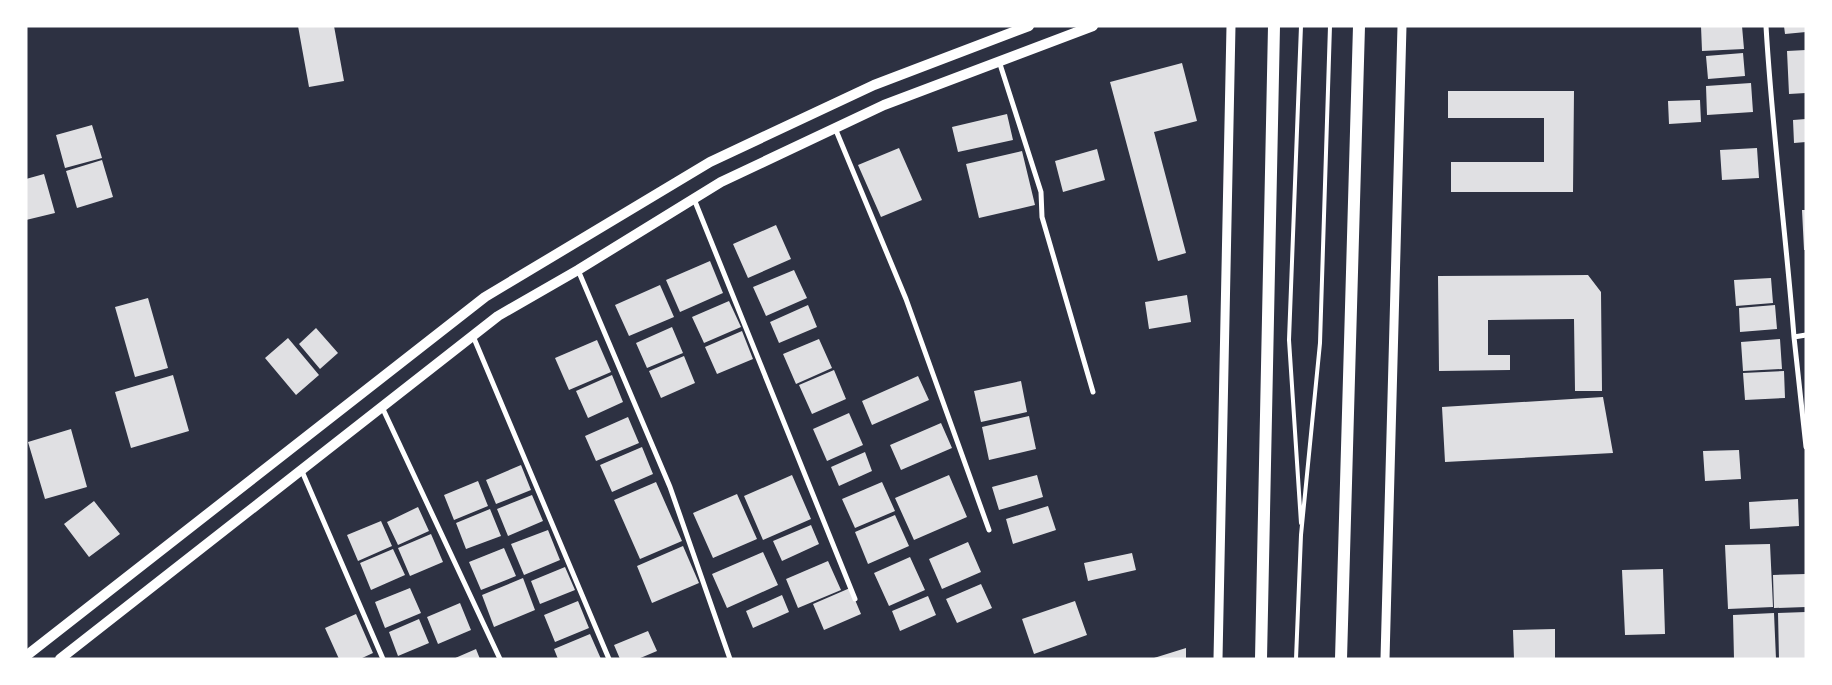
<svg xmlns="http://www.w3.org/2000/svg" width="1832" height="685" viewBox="0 0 1832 685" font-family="Rubik,sans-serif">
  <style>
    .building { fill: #e0e0e3 }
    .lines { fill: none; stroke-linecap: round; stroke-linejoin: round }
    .service { stroke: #fff; stroke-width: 4 }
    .minor { stroke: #fff; stroke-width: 5 }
    .tertiary { stroke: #fff; stroke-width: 9 }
    .secondary { stroke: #fff; stroke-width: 10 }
    .primary { stroke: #fff; stroke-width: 12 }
  </style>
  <rect width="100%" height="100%" fill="#2d3142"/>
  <path class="building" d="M298 26H334L344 81 309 87Z
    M1701 26H1742L1744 49 1702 51Z
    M1784 26H1806V32L1785 34Z
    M1806 50V93L1789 94 1787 51Z
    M1743 53 1745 76 1708 79 1706 56Z
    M1182 63 1197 121 1154 132 1186 253 1158 261 1110 82Z
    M1751 83 1753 112 1707 115 1706 86Z
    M1448 91H1574L1573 192H1451V162H1544V118H1448Z
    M1700 100 1701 122 1669 124 1668 101Z
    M1007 114 1013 140 958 152 952 127Z
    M1806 119V142L1794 143 1793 120Z
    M92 125 102 158 65 168 56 135Z
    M899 148 922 200 881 217 858 165Z
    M1757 148 1759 178 1722 180 1720 150Z
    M1097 149 1105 180 1063 192 1055 161Z
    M1022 151 1035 205 979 218 966 164Z
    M102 160 113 197 77 208 66 171Z
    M44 174 55 213 26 220V179Z
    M1802 210H1806V250H1804Z
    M776 225 791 259 748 278 733 244Z
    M710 261 723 293 680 312 666 280Z
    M794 270 807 298 766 316 753 287Z
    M1588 275 1601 292 1602 391H1575L1574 319 1488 320V355H1510V370L1439 371 1438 276Z
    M1771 278 1773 303 1736 306 1734 280Z
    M660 285 674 317 629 336 615 305Z
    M1187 295 1191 322 1149 329 1145 302Z
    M148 298 168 368 135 377 115 307Z
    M729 301 741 327 704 343 692 317Z
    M808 305 817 327 779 343 770 322Z
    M1775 305 1777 329 1740 332 1739 308Z
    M672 327 683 353 647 368 636 343Z
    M316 328 338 353 320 369 299 344Z
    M742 331 753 359 717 374 705 347Z
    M288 338 319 375 296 395 265 358Z
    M819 339 832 368 796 384 783 354Z
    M1780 339 1782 369 1743 371 1741 342Z
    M597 340 611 372 569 390 555 358Z
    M684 356 695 383 661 398 649 371Z
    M834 370 846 399 812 414 799 385Z
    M1784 371 1785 398 1745 400 1743 373Z
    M173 375 189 431 131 448 115 392Z
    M612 375 623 402 588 418 576 391Z
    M918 376 929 400 872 425 862 401Z
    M1021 381 1027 412 981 422 974 391Z
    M1603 397 1613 453 1445 462 1442 407Z
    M849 413 863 445 827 461 813 429Z
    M1029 416 1036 449 989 460 982 427Z
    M628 417 639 443 596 461 585 436Z
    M941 423 952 448 901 470 890 445Z
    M71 429 87 487 45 499 28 442Z
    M642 447 653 474 612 492 600 465Z
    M1739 450 1741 479 1705 481 1703 451Z
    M865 452 872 471 839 486 831 467Z
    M521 465 531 490 496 504 486 480Z
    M792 475 811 519 763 540 744 496Z
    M949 475 967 517 914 540 895 498Z
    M1037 475 1043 497 999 510 992 487Z
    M478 481 488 506 454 520 444 495Z
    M656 482 682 541 640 559 614 500Z
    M882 482 895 511 855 528 842 499Z
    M737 494 757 539 713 558 693 513Z
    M532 495 543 521 508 536 497 509Z
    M1798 499 1799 526 1750 529 1749 502Z
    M94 501 120 534 89 557 64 524Z
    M1048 506 1056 530 1013 544 1006 519Z
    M418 507 429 531 398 545 387 522Z
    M490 509 501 536 466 549 456 523Z
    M895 515 909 546 868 564 855 532Z
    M381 521 392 546 358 561 347 535Z
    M811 525 819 544 782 561 773 541Z
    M548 530 560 560 524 575 511 544Z
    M431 534 443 562 410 576 398 548Z
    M968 542 981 572 942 589 929 559Z
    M1770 544 1773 607 1728 609 1725 545Z
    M683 546 699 583 652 603 637 566Z
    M504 548 516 576 481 590 469 562Z
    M393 549 405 575 371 590 360 563Z
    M763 552 778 585 727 608 712 574Z
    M1132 553 1136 570 1088 581 1084 563Z
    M910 557 925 590 889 606 874 573Z
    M828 561 841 590 798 608 786 579Z
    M565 567 575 590 540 604 531 581Z
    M1663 569 1665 634 1625 635 1622 570Z
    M1806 574V607L1774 608 1773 575Z
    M523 578 535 610 494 627 482 595Z
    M981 584 992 608 957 623 946 599Z
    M410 588 421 613 385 628 375 602Z
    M850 588 861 614 824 630 813 604Z
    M782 595 789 612 753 628 746 611Z
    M928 596 936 615 900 631 892 611Z
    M578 601 589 628 555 642 544 615Z
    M1075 601 1087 635 1034 654 1022 619Z
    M460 603 471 630 438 644 427 617Z
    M1806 612V659H1779L1778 613Z
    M1774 613 1776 659H1734L1733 615Z
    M356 614 373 653 360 659H339L325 628Z
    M419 619 429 643 398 656 389 632Z
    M1555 629V659H1514L1513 630Z
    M648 631 657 651 638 659H620L614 645Z
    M590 634 601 659H558L554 649Z
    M1186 648V659H1154V658Z
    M476 649 480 659H453Z"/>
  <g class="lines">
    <path class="service" d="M1301 523 1289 340 1301 26
      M1296 659 1301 535 1320 343 1330 26"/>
    <path class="minor" d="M1766 26C1772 130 1786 234 1794 337L1806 335
      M999 61 1041 192 1042 217 1093 392
      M835 128 906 299 989 530
      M694 199 855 599
      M578 270 670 487 730 659
      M473 336 609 659
      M1794 337 1806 447
      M382 407 500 659
      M301 469 383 659"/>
    <path class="tertiary" d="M1218 659 1231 26
      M1385 659 1402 26"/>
    <path class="secondary" d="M26 656 485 297 710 162 874 85 1029 26
      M60 659 498 316 578 270 721 182 884 105 1093 26"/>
    <path class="primary" d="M1261 659 1274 26
      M1341 659 1359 26"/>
  </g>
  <rect width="1832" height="685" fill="none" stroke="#ffffff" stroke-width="55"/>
</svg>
